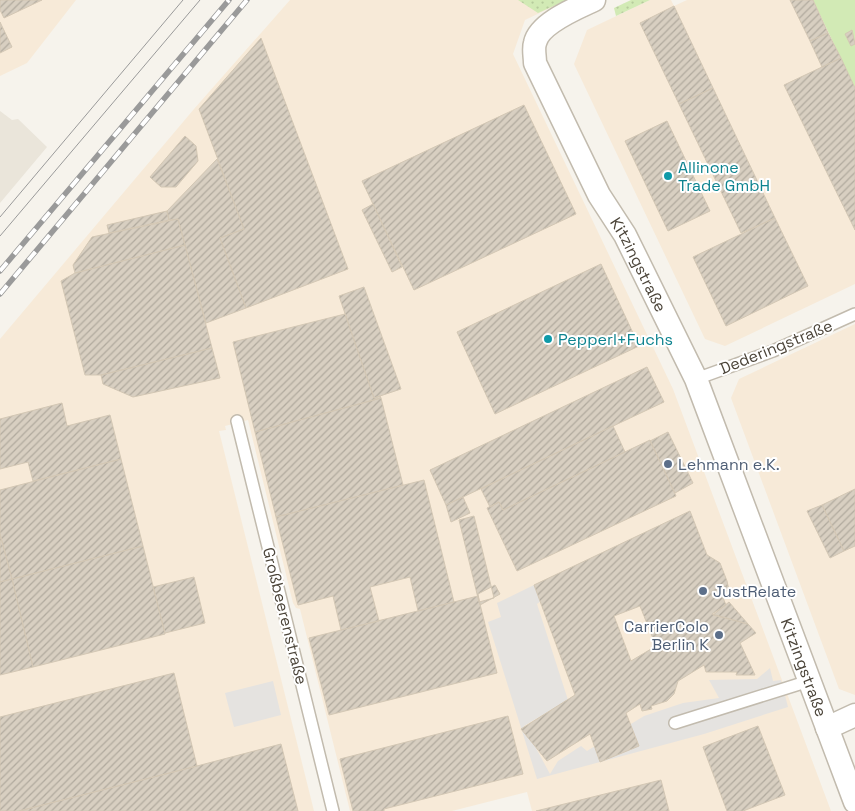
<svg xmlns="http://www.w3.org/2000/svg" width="855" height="811" viewBox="0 0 855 811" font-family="'Space Grotesk',sans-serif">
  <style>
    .residential { fill: #eae5da }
    .commercial { fill: #f7ead8 }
    .grass { fill: url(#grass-dots) }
    .garden { fill: #d2eab5 }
    .parking { fill: #e5e3e0 }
    .building { fill: url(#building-hatch); stroke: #d3c7b4; fill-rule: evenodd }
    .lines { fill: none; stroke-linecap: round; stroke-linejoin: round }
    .service-casing { stroke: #c2bbae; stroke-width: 14 }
    .minor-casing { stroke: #c2bbae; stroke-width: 25 }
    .service { stroke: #fff; stroke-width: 11 }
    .minor { stroke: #fff; stroke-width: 22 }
    .tram { stroke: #9a9a9a; stroke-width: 1 }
    .rail-casing { stroke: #9a9a9a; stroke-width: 5.5 }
    .rail { stroke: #fff; stroke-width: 4; stroke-dasharray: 11; stroke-linecap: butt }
    .culture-dot { fill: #0f9aa8; stroke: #fff; stroke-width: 2 }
    .service-dot { fill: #5c6f8a; stroke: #fff; stroke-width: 2 }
    .labels { text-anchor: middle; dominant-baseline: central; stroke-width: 4; stroke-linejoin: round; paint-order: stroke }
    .culture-label { font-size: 16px; fill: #0d838f; stroke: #fff; text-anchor: start }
    .street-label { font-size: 16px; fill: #4b4439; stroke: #fff }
    .service-label { font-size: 16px; fill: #4e5e75; stroke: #fff; text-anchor: start }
  </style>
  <defs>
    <pattern id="grass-dots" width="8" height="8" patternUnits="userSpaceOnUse" patternTransform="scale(1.25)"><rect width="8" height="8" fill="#d2eab5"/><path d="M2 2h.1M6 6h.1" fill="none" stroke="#b6ca9c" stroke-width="1.8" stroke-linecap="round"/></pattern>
    <pattern id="building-hatch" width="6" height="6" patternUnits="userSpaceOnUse" patternTransform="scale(1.25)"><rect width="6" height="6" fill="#d8cfc1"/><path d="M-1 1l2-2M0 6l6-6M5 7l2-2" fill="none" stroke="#b1aa9e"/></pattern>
  </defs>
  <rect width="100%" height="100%" fill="#f6f3ec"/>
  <path class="residential" d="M0 111 12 120 18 119 47 147 0 203Z"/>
  <path class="commercial" d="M0 0H76L27 63 0 76Z
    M290 0H567L525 20 513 54 673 389 831 811H532L527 792 452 811H350L300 609 296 608 293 603 248 420 225 426 226 430 219 431 314 811H0V339L194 109Z
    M650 0H671L674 6 687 0H813L855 88V284L725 346 705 339 574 64 587 30Z
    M855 324V695L839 689 731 398 739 379Z"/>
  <path class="grass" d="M518 0H567L538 13Z
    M631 0H650L616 16 614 8Z"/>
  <path class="garden" d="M813 0H855V88Z"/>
  <path class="parking" d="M534 585 541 601 537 604 568 700 524 726 550 774 558 761 581 746 587 751 644 716 683 703 719 698 709 680 757 679 770 668 773 681 781 680 788 707 704 734 537 779 488 622 501 617 497 603Z
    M273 681 281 715 234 727 225 693Z"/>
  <path class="building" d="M0 0H42L4 18 0 10Z
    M790 0H813L828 33 810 41Z
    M674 6 713 88 679 104 640 23Z
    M0 22 12 47 0 53Z
    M852 30 855 44 851 46 845 34Z
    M828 33 841 58 822 67 810 41Z
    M261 38 348 269 246 308 220 238 244 229 199 109Z
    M841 58 855 88V230L784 85Z
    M713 88 775 218 741 233 679 104Z
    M524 105 576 214 414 290 362 181Z
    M667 121 710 211 668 231 625 141Z
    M185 136 196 146 198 161 176 187H161L150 177Z
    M217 159 244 229 220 238 246 308 206 323 178 219 169 220 167 211Z
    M373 204 402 267 392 272 362 210Z
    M167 211 169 220 109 233 107 225Z
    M775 218 808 286 726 326 693 257Z
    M178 219 185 245 75 273 73 265 92 237Z
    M185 245 212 348 101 375H85L61 281 75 273Z
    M601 264 639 346 495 414 457 332Z
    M364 287 401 389 374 398 339 296Z
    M345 314 374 398 380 396 381 398 255 432 233 342Z
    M212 348 220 378 133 397 103 384 101 375Z
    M647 367 664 402 446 505 430 470Z
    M381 398 403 485 276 517 255 432Z
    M62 403 67 426 110 415 121 459 33 481 28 462 0 469V419Z
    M613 426 625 452 503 510 499 502 490 507 481 489Z
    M668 432 693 483 675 493 650 441Z
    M650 440 676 496 517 571 487 508 499 502 503 510Z
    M121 459 143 546 12 579 0 534V490Z
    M424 480 454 602 418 611 410 577 370 587 379 621 341 630 333 596 298 605 276 517Z
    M855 489V546L844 551 822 505Z
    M463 497 470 513 451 522 446 505Z
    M822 505 844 551 830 558 807 511Z
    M690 511 707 555 720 563 727 581 729 590 721 593 726 605 712 614 748 624 756 633 740 643 755 675H736L737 672H706L704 665 678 681 674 694 667 701 651 706 652 709 642 711 640 704 626 713 639 746 600 762 590 734 547 761 521 729 575 695 534 585ZM640 606 656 646 631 661 614 616Z
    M474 516 494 598 479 602 459 520Z
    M0 534 12 579 0 582Z
    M143 546 165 634 33 667 12 579Z
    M194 577 205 623 165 633 153 587Z
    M12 579 33 667 0 675V582Z
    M495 585 500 594 480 605 478 594Z
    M478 596 497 673 329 715 309 638Z
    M729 602 748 624 713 615Z
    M174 673 197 766 19 811H0V717Z
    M508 716 523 774 384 809V811H353L340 759Z
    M758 726 785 795 743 811H727L703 747Z
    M281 744 298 811H19L197 766Z
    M661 780 669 811H536Z"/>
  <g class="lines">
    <defs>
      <path id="service" d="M696 379 773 351 855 314
        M237 421 333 811
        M675 723 809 681"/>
      <g id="minor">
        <path id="s1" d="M594 0C577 8 539 23 535 43 533 49 535 56 535 63L599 195 625 235 696 379 855 802"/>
        <path d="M827 728 855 715"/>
      </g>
    </defs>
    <use href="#service" class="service-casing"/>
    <use href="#minor" class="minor-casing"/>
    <use href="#service" class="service"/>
    <use href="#minor" class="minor"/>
    <path class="tram" d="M0 217 183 0
      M0 236 200 0"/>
    <defs>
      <path id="rail" d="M0 271 229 0
        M0 294 247 0"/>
    </defs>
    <use href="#rail" class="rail-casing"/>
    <use href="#rail" class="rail"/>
  </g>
  <g class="culture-dot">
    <circle cx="668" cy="176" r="5"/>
    <circle cx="548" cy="339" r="5"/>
  </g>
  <g class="service-dot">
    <circle cx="668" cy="464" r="5"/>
    <circle cx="703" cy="591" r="5"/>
    <circle cx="719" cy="635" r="5"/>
  </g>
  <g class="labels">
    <g class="culture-label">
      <text x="678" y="167">Allinone<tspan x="678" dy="18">Trade GmbH</tspan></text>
      <text x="558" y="339">Pepperl+Fuchs</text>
    </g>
    <g class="street-label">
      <text stroke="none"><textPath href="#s1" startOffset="322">Kitzingstraße</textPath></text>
      <text transform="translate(776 347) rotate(-22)">Dederingstraße</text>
      <text transform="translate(285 616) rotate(76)">Großbeerenstraße</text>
      <text stroke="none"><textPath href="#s1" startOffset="758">Kitzingstraße</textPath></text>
    </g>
    <g class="service-label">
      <text x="678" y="464">Lehmann e.K.</text>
      <text x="713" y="591">JustRelate</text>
      <text x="709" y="626" text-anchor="end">CarrierColo<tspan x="709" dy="18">Berlin K</tspan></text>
    </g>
  </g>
</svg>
